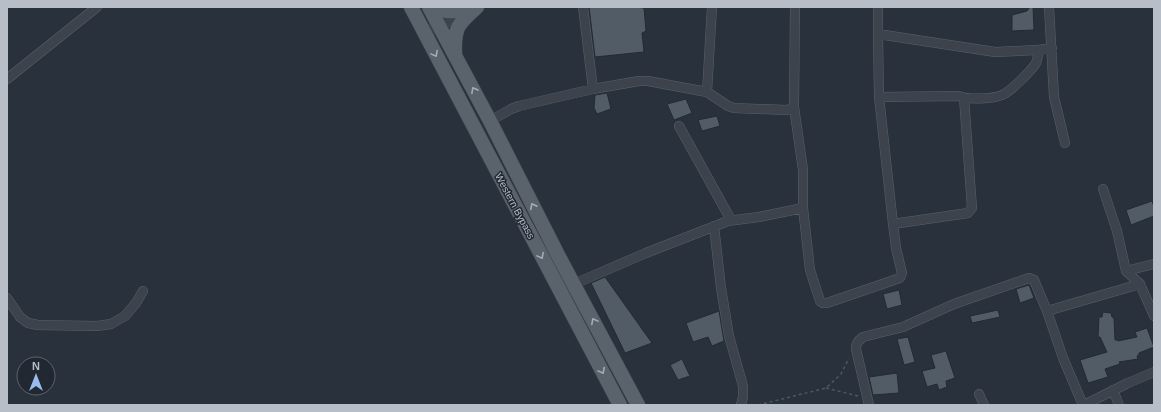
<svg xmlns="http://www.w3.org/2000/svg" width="1161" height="412" viewBox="0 0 1161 412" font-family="Helvetica,sans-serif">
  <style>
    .building { fill: #525c67; stroke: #232a34 }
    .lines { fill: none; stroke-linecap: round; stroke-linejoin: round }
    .minor-casing { stroke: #5a616a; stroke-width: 10 }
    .tertiary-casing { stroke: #5a616a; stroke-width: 12 }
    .primary-casing { stroke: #454c56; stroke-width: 15 }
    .path { stroke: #4a5b5c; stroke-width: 1.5; stroke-dasharray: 3 3; stroke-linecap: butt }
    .minor { stroke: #3c434d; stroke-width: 9 }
    .tertiary { stroke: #3c434d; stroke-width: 11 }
    .primary { stroke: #5a626c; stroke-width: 14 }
    .oneway { stroke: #a5acb5 }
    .labels { text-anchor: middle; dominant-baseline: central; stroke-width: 3; stroke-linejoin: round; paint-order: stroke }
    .street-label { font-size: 10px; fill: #b8bec7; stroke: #212832 }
  </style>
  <rect width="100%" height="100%" fill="#28313c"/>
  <path class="building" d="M589 7H635L644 8 646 31 642 33 644 52 595 57Z
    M1030 7H1033L1034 30 1012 31V15L1027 11Z
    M607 93 611 109 597 114 594 108 595 95Z
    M686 99 692 113 674 120 667 104Z
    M717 116 720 126 702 131 698 120Z
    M1152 201 1154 207V216L1131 225 1126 210Z
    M605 277 652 343 625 353 591 283Z
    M1029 285 1034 298 1020 303 1016 289Z
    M899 290 902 305 887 309 883 294Z
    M998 310 1000 317 972 323 970 316Z
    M719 311 724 341 712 346 708 337 693 342 686 323Z
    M1103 312 1111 313 1112 317 1114 318 1115 340H1117L1118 341 1137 337 1135 332 1147 328 1154 347 1139 353V355L1137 356 1138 359 1119 362 1120 364 1105 369 1108 377 1088 383 1080 360 1107 352 1100 337H1098L1099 317H1102Z
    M908 337 915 362 904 365 897 339Z
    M946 351 955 378 946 381 947 387 939 390 937 384 927 387 922 371 935 368 931 355Z
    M682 359 690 376 678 380 670 365Z
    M897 373 899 393 873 395 869 377Z"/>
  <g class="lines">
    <defs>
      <path id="minor" d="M583 7 593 89
        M795 7 794 107 803 170V208L810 270 820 301 823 303H827L900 278 902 273 896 248 893 224 879 97 878 34V7
        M1049 7 1054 97 1065 143
        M878 34 995 52 1038 50 1052 48
        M7 79 97 7
        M707 92 712 7
        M879 97 959 96C968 100 993 99 1002 95 1010 92 1032 70 1036 63 1038 59 1038 54 1038 50
        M490 121 511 109 519 106 593 89 639 81H648L707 92 728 106 734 108 787 110 794 107
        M679 126 731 220
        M1103 189 1117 231 1126 271 1140 284 1154 316
        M893 224 968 213 972 208 964 98
        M714 226 721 288 729 336 743 386V397L741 405
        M1126 271 1154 264
        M574 284 646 253 728 221 759 217 803 208
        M7 298 20 317 28 323 38 325 97 326 111 324 125 316 136 303 143 291
        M1047 311 1140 284
        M1113 390 1119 405
        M979 394 984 405
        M869 405 856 349C856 343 858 341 863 337L903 327 954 304 1029 278 1034 280 1047 311 1063 358 1083 405
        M1084 405 1128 383 1154 372"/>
      <path id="tertiary" d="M424 33 465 12"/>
      <path id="primary" d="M411 7 620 405
        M429 7 490 121 558 255 638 405
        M435 7C448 14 458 11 472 7
        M455 53C454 27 458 24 477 7"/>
    </defs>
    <use href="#minor" class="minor-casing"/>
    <use href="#tertiary" class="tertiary-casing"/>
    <use href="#primary" class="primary-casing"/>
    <path class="path" d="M826 388 858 396
      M758 405 826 388 841 374 849 358"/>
    <use href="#minor" class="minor"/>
    <use href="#tertiary" class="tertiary"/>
    <use href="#primary" class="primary"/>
  </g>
  <defs><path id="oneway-chevron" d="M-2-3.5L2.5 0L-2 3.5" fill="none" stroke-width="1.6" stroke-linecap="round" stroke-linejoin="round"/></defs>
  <g class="oneway">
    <use href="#oneway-chevron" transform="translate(435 54) rotate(62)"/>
    <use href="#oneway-chevron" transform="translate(474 90) rotate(-119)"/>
    <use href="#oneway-chevron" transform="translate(533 206) rotate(-117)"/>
    <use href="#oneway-chevron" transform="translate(541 256) rotate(62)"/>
    <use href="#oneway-chevron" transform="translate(594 321) rotate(-118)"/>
    <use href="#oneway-chevron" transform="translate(602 371) rotate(62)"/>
  </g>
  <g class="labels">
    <g class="street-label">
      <text transform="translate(515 206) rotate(62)">Western Bypass</text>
    </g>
  </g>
  <rect width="1161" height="412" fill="none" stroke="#b8bec7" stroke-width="16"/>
  <g transform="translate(36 376)"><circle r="19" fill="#212832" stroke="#5d646e"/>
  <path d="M0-3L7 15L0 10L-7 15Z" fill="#99bceb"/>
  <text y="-6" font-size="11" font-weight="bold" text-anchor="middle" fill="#b8bec7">N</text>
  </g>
</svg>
